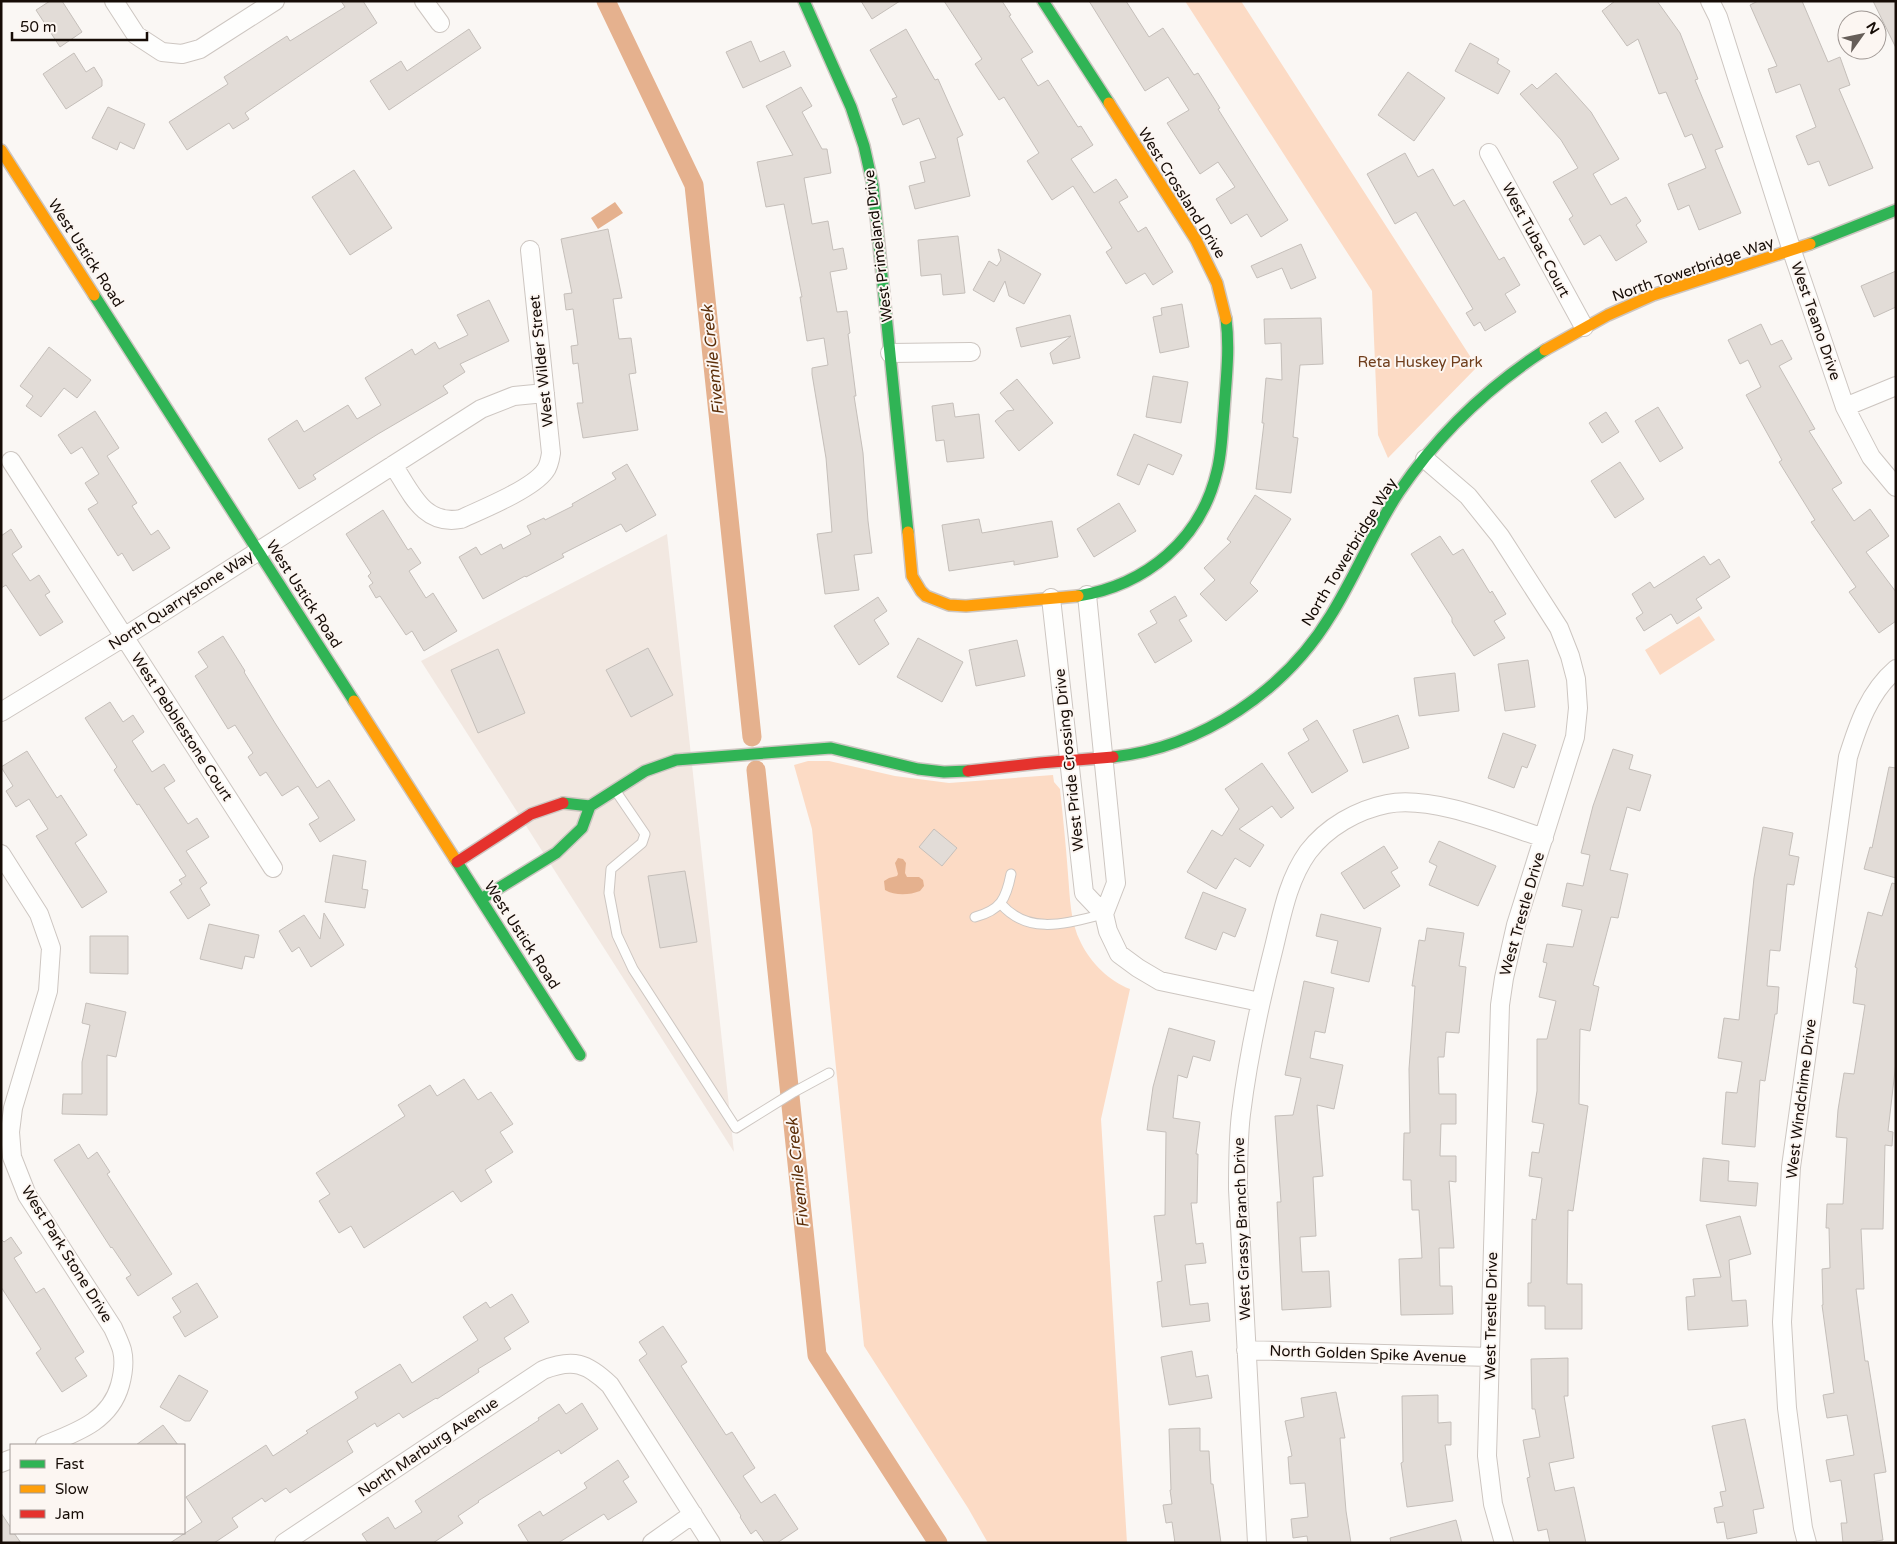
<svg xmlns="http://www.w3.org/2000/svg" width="1897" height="1544" viewBox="0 0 1897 1544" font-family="'Varela Round',sans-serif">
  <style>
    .built { fill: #f2e8e1 }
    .green { fill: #fcdbc5 }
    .water { fill: #e5b18e }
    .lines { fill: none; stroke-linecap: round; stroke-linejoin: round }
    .canal { stroke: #e5b18e; stroke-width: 19 }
    .building { fill: #e2dcd7; stroke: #c5bfba }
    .lane-casing { stroke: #cdc6c1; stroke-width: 11 }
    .street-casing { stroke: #cdc6c1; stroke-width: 20 }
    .fast-casing { stroke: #cdc6c1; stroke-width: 14 }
    .slow-casing { stroke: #cdc6c1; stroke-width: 14 }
    .jam-casing { stroke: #cdc6c1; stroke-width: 14 }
    .lane { stroke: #fefefd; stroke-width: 9 }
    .street { stroke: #fefefd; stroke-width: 18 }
    .fast { stroke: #30b455; stroke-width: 11 }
    .slow { stroke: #ff9f0a; stroke-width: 11 }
    .jam { stroke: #e5322d; stroke-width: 11 }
    .labels { text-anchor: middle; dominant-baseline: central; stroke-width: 4; stroke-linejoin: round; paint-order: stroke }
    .street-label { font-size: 15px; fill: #160c06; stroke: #fcf6f2 }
    .park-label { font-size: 15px; fill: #6f3e1c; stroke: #fcf6f2 }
    .water-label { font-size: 16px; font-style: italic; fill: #5d2f09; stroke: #fcf6f2 }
  </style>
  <rect width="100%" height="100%" fill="#faf7f4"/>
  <path class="built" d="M667 534 734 1152 421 661Z"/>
  <path class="green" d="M1185 1H1241L1477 367 1388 458 1378 435 1372 291Z
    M1699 616 1715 640 1660 675 1645 650Z
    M808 761H829L895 776 949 783 1053 775 1054 782 1060 789C1063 818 1066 846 1068 874 1070 897 1070 922 1081 943 1091 963 1109 981 1130 989L1101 1119 1127 1543H988L968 1508 864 1346 812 829 794 765Z"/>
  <path class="water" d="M615 202 623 213 598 229 591 218Z
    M898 858 903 859 906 863 905 873 907 877H919L923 880 924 886 920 891C910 895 895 896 885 890L884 881 889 878 897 876 898 874 895 863Z"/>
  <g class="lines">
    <path class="canal" d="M606 1 694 185 752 737
      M756 770 817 1355 938 1543"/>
  </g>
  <path class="building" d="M50 1H62L82 32 60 47 36 10Z
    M341 1H363L377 23 245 113 249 119 233 129 229 123 187 150 169 122 228 84 224 77 270 47 287 36 290 41 345 7Z
    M861 1H900L872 19Z
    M944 1H1002L1011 15 1009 16 1033 52 1021 59 1038 86 1048 80 1078 127 1081 126 1093 145 1071 159 1094 193 1116 179 1128 197 1119 202 1138 232 1146 227 1173 272 1153 285 1145 273 1126 284 1106 252 1112 248 1073 186 1052 200 1027 161 1039 153 1004 97 999 100 975 64 982 59Z
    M1089 1H1126L1149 37 1163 28 1194 75 1198 73 1220 108 1218 109 1288 220 1261 237 1247 214 1231 224 1216 199 1235 187 1218 162 1200 174 1167 123 1189 110 1168 77 1145 91Z
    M1615 1H1657L1680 33 1698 79 1695 80 1723 147 1715 150 1741 213 1699 230 1689 205 1678 210 1668 184 1706 168 1692 134 1685 137 1666 92 1659 94 1638 39 1627 46 1602 11Z
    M1758 1H1802L1828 62 1840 57 1850 85 1839 89 1873 168 1829 186 1819 161 1808 165 1796 136 1816 127 1800 84 1776 93 1768 69 1777 66 1750 5Z
    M1873 1H1896V48Z
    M469 29 481 48 389 110 370 81 401 61 407 71Z
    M906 29 935 80 938 79 963 135 957 138 970 196 915 209 909 186 925 182 920 162 936 158 919 118 903 125 892 99 897 97 870 50Z
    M751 41 760 62 784 51 791 66 743 88 726 52Z
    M1470 43 1499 59 1497 63 1510 71 1498 94 1455 71Z
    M74 53 86 72 94 67 102 80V86L66 109 43 74Z
    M1408 72 1445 98 1414 141 1378 115Z
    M1556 73 1591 112 1619 159 1593 174 1611 205 1626 197 1641 221 1636 225 1647 242 1616 261 1600 235 1584 245 1569 219 1573 216 1553 182 1578 168 1561 140 1520 94 1532 84 1537 89Z
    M801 87 812 106 802 112 822 149H827L831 173 804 178 812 224 828 221 833 250 843 248 847 269 830 272 837 312 847 311 850 333 848 334 856 396H854L863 453 868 521 872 553 854 555 859 590 825 594 817 534 832 532 826 458 812 374V368L828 365 824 338 807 341 800 297H802L784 204 766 207 757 162 793 155 766 106Z
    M108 107 145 124 134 149 120 142 117 150 92 138Z
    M1405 153 1418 177 1433 169 1454 206 1464 200 1499 260 1504 257 1520 285 1505 294 1516 312 1485 331 1480 322 1474 326 1466 313 1473 309 1416 212 1395 224 1367 174Z
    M354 170 392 228 350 255 312 197Z
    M608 229 622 298 613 299 619 339 631 338 636 373 629 374 638 430 583 438 577 403H583L578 363 573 364 571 346 578 345 573 309 566 310 564 294 572 293 561 239Z
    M958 236 965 293 943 295 941 274 921 276 918 240Z
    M1301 244 1316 278 1291 289 1282 268 1257 278 1251 266Z
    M998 249 1041 274 1024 304 1009 296 1005 281 994 302 973 290 989 261 997 266 1001 260Z
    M1896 271V307L1874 317 1861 286Z
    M489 300 509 341 460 364 465 372 443 386 448 393 378 434 313 475 316 479 299 489 268 439 297 420 304 432 348 405 357 419 381 405 365 378 412 349 415 355 435 342 439 349 468 335 457 315Z
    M1182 304 1189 347 1160 353 1153 317 1162 315 1161 308Z
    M1070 315 1080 358 1053 364 1050 353 1071 336 1021 347 1016 328Z
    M1321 318 1323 364 1300 365 1293 437 1298 438 1291 493 1256 489 1264 423H1262L1266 378 1282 380 1281 343 1265 344 1264 319Z
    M1761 324 1771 345 1782 340 1792 359 1779 366 1815 429 1809 431 1842 483 1832 489 1854 521 1870 509 1889 536 1866 552 1896 592V621L1879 633 1849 592 1856 587 1811 522 1815 520 1779 462 1782 460 1746 395 1761 387 1748 360 1740 364 1728 340Z
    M49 347 91 380 77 398 64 388 41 417 26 406 33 396 20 386Z
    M1153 376 1188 382 1181 423 1146 417Z
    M1017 379 1053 423 1019 451 995 421 1007 411 1014 410 1000 393Z
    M953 403 955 417 979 414 984 458 947 462 944 440 936 441 932 406Z
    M1658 407 1683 448 1660 462 1635 421Z
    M95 411 119 448 107 456 137 503 132 506 151 535 158 530 170 548 133 571 122 553 118 556 88 509 98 503 85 483 99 474 82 447 71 454 58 435Z
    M1606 412 1619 432 1602 443 1589 423Z
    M1134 434 1182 455 1173 475 1148 464 1139 485 1117 475Z
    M1620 462 1644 499 1615 518 1591 481Z
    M627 464 656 515 626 532 621 524 562 554 564 557 526 577 525 576 483 599 459 557 476 547 481 555 501 544 503 549 531 534 527 526 544 518 545 520 573 506 572 504 616 479 612 473Z
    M1255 495 1291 519 1250 583 1258 591 1226 621 1200 594 1215 580 1204 568 1231 542 1227 539Z
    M1119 503 1136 531 1094 557 1077 529Z
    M383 510 408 550 411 548 421 563 409 571 426 598 433 593 457 631 424 651 412 631 406 635 380 596 376 598 369 586 373 583 368 576 371 573 346 534Z
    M979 519 982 533 1052 521 1058 557 1014 565V561L949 571 942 525Z
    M11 529 22 547 12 554 30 581 39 575 50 592 45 595 63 622 40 636 6 585 1 588V536Z
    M1440 536 1453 555 1463 549 1490 593 1492 591 1506 614 1494 621 1505 638 1474 656 1452 622V618L1411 554Z
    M1704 556 1710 565 1719 559 1730 577 1696 599 1702 608 1677 624 1671 614 1644 631 1636 618 1643 613 1632 594 1650 582 1654 588Z
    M1175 596 1187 616 1179 620 1192 641 1155 663 1138 634 1157 623 1150 611Z
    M878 597 887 611 874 620 889 644 859 665 834 626Z
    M223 636 245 671 244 672 275 723 317 788 329 780 355 820 320 842 309 824 319 818 298 786 282 796 266 772 260 776 248 757 253 753 235 725 228 729 195 676 208 667 198 652Z
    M918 638 963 662 942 702 897 677Z
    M1017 640 1025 676 976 686 969 650Z
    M648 648 673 695 631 717 606 670Z
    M498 649 525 713 478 733 451 670Z
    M1528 660 1535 707 1505 711 1498 664Z
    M1455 673 1459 711 1419 716 1414 678Z
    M110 702 123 722 133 715 144 732 132 741 152 772 164 764 175 781 164 788 188 824 197 818 209 837 186 851 207 883 200 888 210 905 188 919 170 892 182 884 179 880 186 876 139 804 137 805 114 770 117 767 85 718Z
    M1398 715 1409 748 1363 763 1353 730Z
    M1317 720 1348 771 1312 793 1288 753 1309 740 1303 729Z
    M1503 733 1536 745 1527 768 1522 766 1514 788 1488 778Z
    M1613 749 1633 755 1629 769 1651 775 1640 811 1627 807 1610 870 1628 874 1618 918 1611 917 1593 985 1599 987 1590 1031 1580 1029 1579 1104 1588 1106 1573 1211 1568 1210 1567 1284H1582V1329H1545V1306H1528V1283H1531L1532 1219 1536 1220 1542 1178 1529 1176 1532 1152 1539 1153 1544 1124 1532 1122 1537 1091V1039H1547L1556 1001 1539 997 1547 963 1543 962 1547 944 1573 947 1582 910 1562 906 1567 883 1583 886 1590 855 1581 853 1593 806Z
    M27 751 57 798 61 795 87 835 75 843 107 892 82 908 36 836 48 829 29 799 16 807 6 791 13 786 1 767Z
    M1262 763 1294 808 1281 818 1272 806 1239 829 1264 845 1250 867 1235 858 1216 889 1187 872 1212 830 1222 836 1239 809 1225 789Z
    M1889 767 1896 768V878L1864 869 1870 847 1872 848Z
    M1763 827 1793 833 1789 855 1799 857 1794 885 1787 884 1780 951 1770 950 1767 986 1779 987 1777 1014H1775L1765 1081 1760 1080 1755 1147 1722 1144 1726 1092 1737 1093 1742 1062 1718 1058 1724 1018 1739 1020 1754 878Z
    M934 829 957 848 942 866 919 847Z
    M1439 841 1496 866 1478 906 1429 885 1437 866 1429 862Z
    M1384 846 1398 868 1391 872 1400 886 1364 909 1341 873Z
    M333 855 366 861 362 889 368 890 365 908 325 902Z
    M685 871 697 942 660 948 648 876Z
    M1892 883 1896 884V1062L1888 1131 1893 1132 1892 1146 1885 1145 1883 1229H1861L1864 1289H1856L1865 1361H1868L1886 1472 1874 1474 1883 1540 1865 1543H1843L1841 1523H1847L1841 1480 1830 1482 1826 1460 1854 1455 1847 1415 1827 1418 1823 1395 1834 1393 1822 1305H1823L1822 1269 1830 1268 1829 1228H1826L1827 1204H1843L1847 1138 1836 1137 1838 1110 1844 1073 1854 1074 1865 1005 1853 1003 1857 968 1855 967 1868 912 1882 916Z
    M1203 892 1246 909 1235 937 1223 932 1216 950 1185 938Z
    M324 913 344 945 311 967 299 947 292 952 279 931 304 915 320 939Z
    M1321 914 1381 928 1369 982 1331 973 1338 941 1316 936Z
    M209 924 259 935 254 958 245 956 242 969 200 959Z
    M1427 928 1464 933 1459 966 1466 967 1459 1033 1446 1032 1444 1057H1438L1439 1094H1456V1124H1441L1440 1156H1456V1182L1449 1181 1454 1248H1439L1440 1286H1452L1453 1314 1401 1315 1399 1259 1422 1258 1419 1210H1412L1411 1180H1403L1404 1133H1410L1409 1069 1415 986H1412L1419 940 1425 941Z
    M90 936H128V974L90 973Z
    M1304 981 1334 988 1325 1033 1315 1031 1310 1058 1343 1065 1334 1109 1317 1105 1323 1176 1313 1177 1316 1236 1300 1237 1302 1272 1329 1271 1331 1307 1282 1310 1277 1202H1281L1275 1116 1293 1115 1301 1078 1285 1075Z
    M86 1003 126 1012 116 1057 107 1055V1115L62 1114 63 1094H82V1062L90 1025 82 1023Z
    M1169 1028 1215 1041 1210 1061 1193 1056 1187 1078 1178 1075 1173 1118 1200 1122 1196 1154H1198L1197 1203H1191L1196 1244 1203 1243 1206 1263 1185 1265 1190 1305 1208 1303 1210 1321 1162 1327 1157 1282 1162 1281 1154 1216 1165 1215 1166 1132 1147 1130 1153 1087Z
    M464 1079 478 1100 491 1092 513 1124 500 1132 513 1152 485 1170 492 1182 461 1202 453 1191 364 1248 351 1226 339 1233 319 1201 330 1194 316 1173 405 1116 398 1105 430 1085 437 1096Z
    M79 1144 88 1159 97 1152 110 1172 107 1174 172 1274 138 1296 126 1278 131 1275 112 1247 111 1248 54 1160Z
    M1703 1158 1729 1161 1728 1181 1758 1183 1756 1206 1700 1201Z
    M1740 1216 1751 1254 1729 1260 1732 1301 1746 1300 1748 1326 1688 1330 1686 1297 1695 1296 1693 1279 1721 1277 1706 1225Z
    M11 1237 22 1253 14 1258 36 1293 44 1288 84 1352 75 1358 87 1376 62 1392 36 1353 41 1349 1 1287V1239L4 1242Z
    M197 1283 218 1317 185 1337 173 1317 181 1312 172 1298Z
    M512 1294 529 1322 504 1338 511 1349 478 1369 479 1372 437 1399 436 1398 403 1418 399 1413 377 1427 375 1423 347 1441 353 1452 290 1493 286 1488 265 1502 262 1498 232 1518 238 1527 214 1543H170L202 1522 186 1497 266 1445 273 1456 308 1433 306 1431 358 1398 355 1392 400 1364 412 1383 478 1340 463 1317 486 1302 490 1308Z
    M663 1326 687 1362 681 1366 726 1435 732 1432 755 1468 743 1476 761 1503 775 1494 798 1529 777 1543H765L756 1530 751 1534 740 1517 741 1516 639 1360 647 1354 639 1342Z
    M1192 1351 1196 1377 1208 1375 1212 1398 1169 1405 1161 1357Z
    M1568 1358V1396H1564L1574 1458 1549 1463 1555 1491 1574 1487 1586 1543H1550L1547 1529 1538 1531 1527 1478 1530 1477 1523 1440 1540 1437 1535 1409H1532L1531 1359Z
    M179 1375 208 1391 190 1421H185L160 1407Z
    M1336 1392 1345 1438H1340L1346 1511 1351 1543H1308L1307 1536 1293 1538 1291 1519 1308 1517 1305 1483 1290 1484 1288 1457 1292 1456 1285 1421 1304 1417 1301 1398Z
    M1438 1395V1423L1451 1422V1445H1445L1453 1501 1407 1507 1401 1463 1403 1462 1402 1396Z
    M582 1403 598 1429 561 1454 559 1450 478 1501 479 1502 458 1516 463 1523 433 1543H368L362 1534 388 1517 395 1529 422 1512 415 1501 539 1420 538 1418 559 1404 566 1414Z
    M1745 1419 1764 1508 1753 1510 1757 1533 1727 1539 1724 1522 1717 1523 1714 1508 1723 1506 1720 1492 1726 1491 1712 1426Z
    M163 1425 178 1445H136Z
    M1200 1428V1451H1209L1211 1484H1213L1221 1543H1175L1172 1522 1166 1523 1163 1505 1172 1504 1170 1490H1171L1169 1429Z
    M618 1460 629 1477 623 1481 637 1502 608 1520 604 1514 558 1543H529L518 1525 540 1511 543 1516 587 1488 584 1483Z
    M1 1513 11 1528V1533H14L21 1543H1Z
    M1456 1520 1462 1543H1391L1390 1538Z"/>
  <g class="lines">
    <defs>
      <path id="lane" d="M615 790 645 834 642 843 611 869 609 893 617 935 633 969 736 1128 794 1092 829 1073
        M1001 904C1029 936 1067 923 1104 914
        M975 917C1001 910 1006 899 1011 874"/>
      <path id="street" d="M114 1 136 35 162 52 182 54 200 49 275 1
        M424 1 440 23
        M1710 1 1718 17 1792 251 1845 407 1871 457 1896 487
        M1489 153 1584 327
        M890 353 971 352
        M1845 407 1896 386
        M1425 459 1468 496 1500 536 1559 628 1570 656 1576 679 1578 708 1575 737 1516 925 1504 978 1500 1005 1487 1456 1493 1504 1504 1543
        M11 461 273 868
        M393 465C411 492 423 526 461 519 483 509 532 489 545 471 549 466 550 460 551 453L530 250
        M1051 598 1084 893 1104 914 1116 883 1087 595
        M1 712 124 637 481 409 514 396 545 393
        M1 854 39 914 51 948 48 991 13 1108 10 1132 12 1157 27 1195 113 1328C116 1335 120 1343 122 1350 125 1362 123 1374 120 1385 110 1421 77 1432 45 1445
        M1104 914 1108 931 1119 954 1138 968 1160 981 1260 1002
        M1246 1350 1490 1357
        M1 1463 11 1459
        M284 1543 543 1370C573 1358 587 1363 610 1385L711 1543
        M652 1543 693 1514
        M1257 1543 1238 1189C1238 1164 1238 1139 1241 1114 1248 1057 1260 1002 1274 947 1282 914 1288 880 1308 852 1327 827 1357 810 1387 804 1431 795 1501 824 1544 838
        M1807 1543 1803 1528 1787 1408 1782 1322 1791 1167 1848 757C1858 725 1869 692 1896 669"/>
      <path id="fast" d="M804 1 851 107 864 146 873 186 908 532
        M1043 1 1109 103
        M1810 244 1896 210
        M94 295 354 701
        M1078 596C1146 585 1201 540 1217 471 1222 452 1222 431 1224 411 1226 380 1230 349 1226 319
        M1113 757C1202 747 1285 691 1331 615 1356 575 1373 531 1399 492 1437 436 1488 387 1545 350
        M563 803 590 806 645 771 676 760 831 748 918 769 944 772 968 771
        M455 859 580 1055
        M481 899 556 853 582 828 590 806"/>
      <path id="slow" d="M1109 103 1196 240 1217 283 1226 319
        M1 150 94 295
        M1545 350 1608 315 1653 295 1810 244
        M908 532 912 576 921 591 926 596 949 605 966 606 1078 596
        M354 701 455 859"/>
      <path id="jam" d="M968 771 1040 763 1113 757
        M457 862 531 814 563 803"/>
    </defs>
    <use href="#lane" class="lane-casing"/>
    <use href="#street" class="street-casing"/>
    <use href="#fast" class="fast-casing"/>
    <use href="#slow" class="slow-casing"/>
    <use href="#jam" class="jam-casing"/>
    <use href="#lane" class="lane"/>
    <use href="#street" class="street"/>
    <use href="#fast" class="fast"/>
    <use href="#slow" class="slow"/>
    <use href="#jam" class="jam"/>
  </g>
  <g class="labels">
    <g class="street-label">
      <text transform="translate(1182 193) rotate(58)">West Crossland Drive</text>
      <text transform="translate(1536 240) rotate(62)">West Tubac Court</text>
      <text transform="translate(878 246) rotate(-97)">West Primeland Drive</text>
      <text transform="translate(86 253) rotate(57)">West Ustick Road</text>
      <text transform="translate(1693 269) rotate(-19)">North Towerbridge Way</text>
      <text transform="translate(1816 321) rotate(71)">West Teano Drive</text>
      <text transform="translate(541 361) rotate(-96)">West Wilder Street</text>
      <text transform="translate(1349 552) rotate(-59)">North Towerbridge Way</text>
      <text transform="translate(304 594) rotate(57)">West Ustick Road</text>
      <text transform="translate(181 600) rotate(-33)">North Quarrystone Way</text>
      <text transform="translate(182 727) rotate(57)">West Pebblestone Court</text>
      <text transform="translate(1069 760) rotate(-96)">West Pride Crossing Drive</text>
      <text transform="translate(1522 914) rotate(-74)">West Trestle Drive</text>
      <text transform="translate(522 935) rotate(57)">West Ustick Road</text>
      <text transform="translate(1801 1099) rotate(-83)">West Windchime Drive</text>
      <text transform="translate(1242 1229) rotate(-92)">West Grassy Branch Drive</text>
      <text transform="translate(67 1254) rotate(58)">West Park Stone Drive</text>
      <text transform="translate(1491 1316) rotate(-89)">West Trestle Drive</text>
      <text transform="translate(1368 1354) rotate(2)">North Golden Spike Avenue</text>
      <text transform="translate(428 1447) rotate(-34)">North Marburg Avenue</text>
    </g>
    <g class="park-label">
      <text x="1420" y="362">Reta Huskey Park</text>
    </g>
    <g class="water-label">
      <text transform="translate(713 360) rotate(-96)">Fivemile Creek</text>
      <text transform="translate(798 1173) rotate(-96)">Fivemile Creek</text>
    </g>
  </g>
  <rect width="1897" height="1544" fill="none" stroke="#160c06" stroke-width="5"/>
  <rect x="10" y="1444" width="175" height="90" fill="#fcf6f2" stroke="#a09894"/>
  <rect x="20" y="1460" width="25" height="8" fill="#30b455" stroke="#a09894"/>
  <text x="55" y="1469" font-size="15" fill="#160c06">Fast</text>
  <rect x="20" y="1485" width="25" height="8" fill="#ff9f0a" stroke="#a09894"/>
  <text x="55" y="1494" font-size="15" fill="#160c06">Slow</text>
  <rect x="20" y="1510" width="25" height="8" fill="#e5322d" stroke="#a09894"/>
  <text x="55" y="1519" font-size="15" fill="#160c06">Jam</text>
  <g transform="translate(1862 35) rotate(57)"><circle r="24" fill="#fcf6f2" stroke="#a09894"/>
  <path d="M0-4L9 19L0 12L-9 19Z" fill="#665e59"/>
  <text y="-8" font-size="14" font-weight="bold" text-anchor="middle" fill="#160c06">N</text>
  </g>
  <path d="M12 32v8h135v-8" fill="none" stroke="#160c06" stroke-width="2.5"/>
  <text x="20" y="32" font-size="15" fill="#160c06" stroke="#fcf6f2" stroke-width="4" paint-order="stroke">50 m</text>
</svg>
